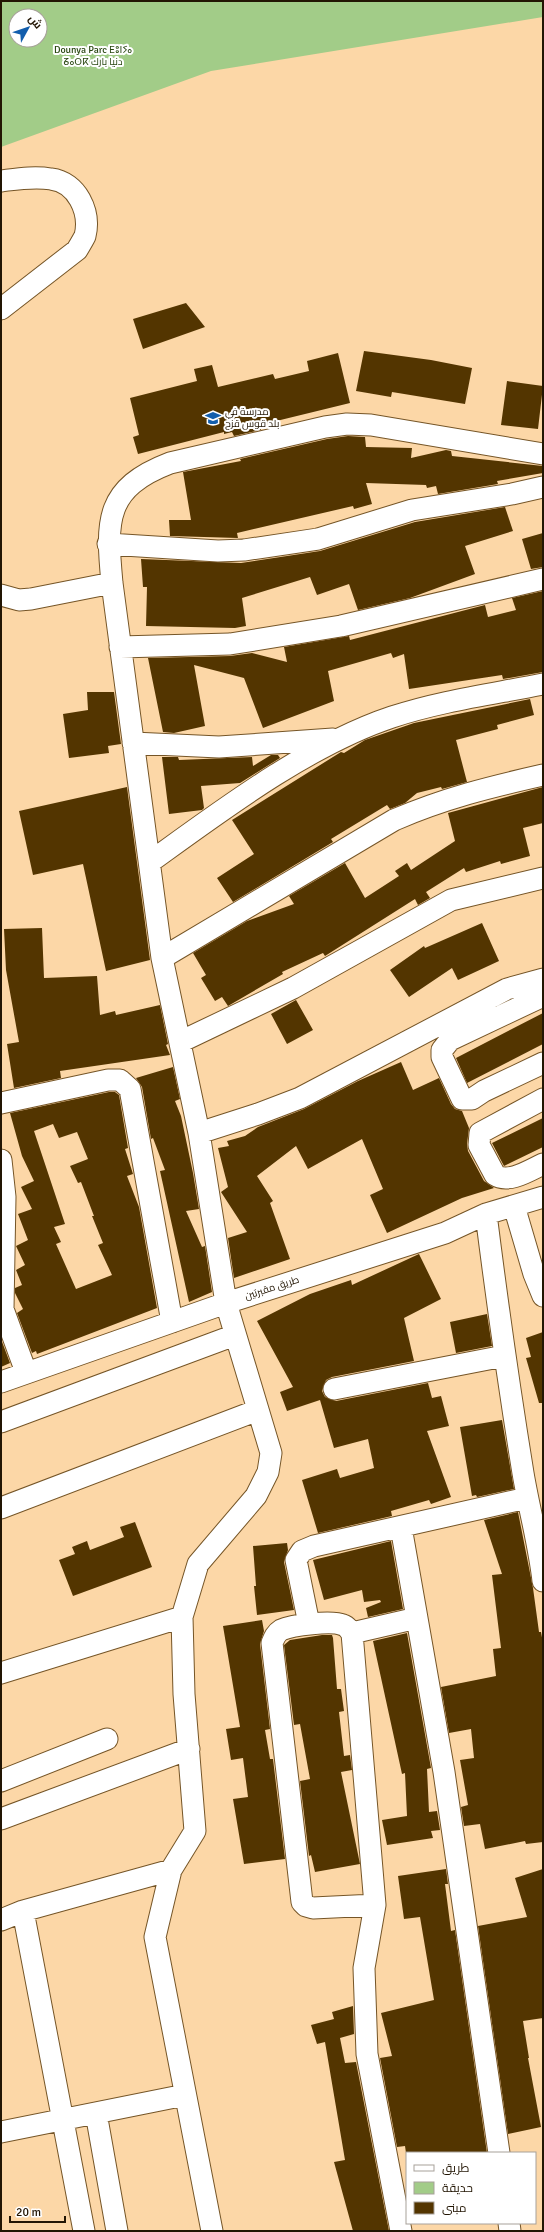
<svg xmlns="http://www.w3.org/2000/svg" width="544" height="2232" viewBox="0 0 544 2232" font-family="Signika,Cairo,'Noto Sans Tifinagh',sans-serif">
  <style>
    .green { fill: #a2cc88; fill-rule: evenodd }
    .building { fill: #533500; fill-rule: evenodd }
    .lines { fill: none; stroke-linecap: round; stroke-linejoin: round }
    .minor-casing { stroke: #755527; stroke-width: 23 }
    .minor { stroke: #fff; stroke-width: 21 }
    .labels { text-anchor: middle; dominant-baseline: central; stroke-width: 4; stroke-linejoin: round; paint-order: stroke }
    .park-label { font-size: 10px; fill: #27450f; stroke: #fff }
    .poi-label { font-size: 10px; fill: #221503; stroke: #fff; text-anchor: start }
    .street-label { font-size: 10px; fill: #221503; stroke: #fff }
  </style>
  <rect width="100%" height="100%" fill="#fcd7a7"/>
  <path class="green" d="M1 1H543V17L211 71 1 147ZM16 16H40V40H16Z"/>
  <path class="building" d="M186 303 205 327 143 349 133 319Z
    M364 351 431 360 472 368 465 404 392 392 391 397 356 391Z
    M338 353 350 403 260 425 261 430 234 436 232 432 224 434V432L138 454 133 437 139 435 130 398 197 381 194 369 212 365 218 387 273 374 275 379 309 371 307 361Z
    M507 381 543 386 538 429 501 425Z
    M348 436 365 437 366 447 412 448 411 458 446 450 451 451 452 456 543 466V473L497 481 498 484 438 494 436 486 427 488 426 485 366 483 372 504 354 509 353 506 237 533 238 538 170 536 169 520H191L183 472 241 461 240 459 327 439Z
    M505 507 513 531 465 546 475 574 410 598 358 610 349 584 317 595 310 577 242 598 246 626 235 628 146 626 147 587H143L141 559 241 563 320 551 415 522Z
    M543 533V567L531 569 522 539Z
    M543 591V672L503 679 502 675 409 689 404 654 393 658 391 653 328 671 334 701 263 728 244 678 194 665 205 726 174 733 163 732 148 658 230 656 252 653 287 662 284 647 349 636 350 640 485 605 488 617 516 610 512 598Z
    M87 692H114L121 744 108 746 109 753 69 758 63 714 88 710Z
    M530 699 534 715 497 725 498 729 456 740 467 782 442 789 441 787 417 793 405 803 390 809 387 805 331 839 333 842 233 902 217 878 254 854 232 820 341 752 344 753 365 740 414 723Z
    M271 755H278L280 758 240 783 201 786 204 808 202 810 169 814 162 757H178L179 760 252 757 253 766Z
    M127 787 150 960 106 971 83 864 33 875 19 811Z
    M543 787V823L523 828 530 856 501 864 500 861 466 872 464 868 426 892 430 898 418 905 415 899 325 956 323 953 282 972 283 974 228 1006 222 997 215 1001 201 978 206 975 193 953 247 921 294 904 289 896 345 863 365 898 399 876 395 871 407 863 411 870 455 841 448 813Z
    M482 923 499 961 458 980 452 968 409 997 390 970 424 946 425 948Z
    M42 928 44 978 97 976 100 1015 115 1011 116 1015 160 1005 168 1044 166 1045 170 1055 60 1071 61 1078 14 1088 7 1044 19 1042 6 970 4 929Z
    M296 1000 313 1030 287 1044 271 1014Z
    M543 1013V1044L467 1083 456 1058Z
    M401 1062 413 1090 439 1078 451 1104 455 1109 462 1111 469 1128 467 1144 468 1151 484 1181 494 1188 462 1198 387 1233 370 1195 383 1189 362 1139 308 1169 296 1146 257 1176 273 1201 270 1203 290 1259 234 1278 228 1238 247 1232 221 1192 228 1187 218 1148 229 1146 227 1141 245 1136 258 1127 304 1109 358 1081Z
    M173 1067 180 1099 175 1101 181 1116 193 1173 199 1209 186 1211 202 1247 205 1246 212 1292 189 1302 160 1171 165 1170 153 1138 151 1139 142 1087 136 1078Z
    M109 1092H115L119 1095 128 1148 125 1149 133 1174 127 1176 139 1207 157 1308 37 1354 36 1351 32 1353 17 1313 23 1309 15 1293V1288L22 1285 16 1270 25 1265 16 1246 28 1240 18 1214 32 1209 21 1187 34 1181 22 1156 10 1113ZM53 1124 59 1138 77 1132 88 1159 70 1166 78 1183 81 1182 94 1216H92L103 1243 98 1245 112 1275 76 1289 56 1244 61 1242 54 1227 65 1224 34 1131Z
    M543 1118V1147L504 1166 492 1143Z
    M419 1254 441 1299 404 1318 414 1361 332 1377 326 1380 322 1391 325 1397 336 1401 428 1383 432 1398 441 1396 449 1426 427 1431 451 1497 431 1504 429 1500 391 1511 392 1516 318 1533 302 1480 337 1469 340 1478 374 1468 368 1439 334 1448 320 1400 287 1411 280 1392 293 1387 257 1321 310 1294 351 1280 352 1285Z
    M487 1314 492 1346 456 1353 450 1322Z
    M543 1332V1403H539L526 1358 531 1357 526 1338Z
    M1 1339 10 1363 1 1367Z
    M502 1420 514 1489 477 1497 476 1495 472 1496 460 1427Z
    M518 1512 533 1588 539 1632H541L543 1643V1842L526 1844 525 1841 485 1849 480 1824 464 1826 461 1807 468 1805 460 1760 474 1758 471 1729 449 1733 441 1687 496 1676 493 1649 501 1648 492 1575 502 1574 484 1520Z
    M135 1522 152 1567 73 1596 59 1560 75 1554 72 1547 87 1541 90 1550 124 1537 120 1527Z
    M391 1541 403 1609 368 1617 366 1608 381 1602 380 1600 364 1602 362 1590 324 1600 313 1560Z
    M287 1543 288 1550 284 1562 294 1610 257 1615 254 1586H256L253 1546Z
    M262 1620 264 1631 260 1644 270 1729 265 1730 270 1759H273L285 1859 244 1864 233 1799 248 1797 243 1758 231 1760 226 1729 240 1727 223 1626Z
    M407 1633 431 1768 427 1769 429 1812 437 1811 440 1830 431 1831 433 1838 387 1845 382 1820 407 1816 405 1773 402 1774 373 1641Z
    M322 1635H332L333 1638 337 1689H341L344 1711 339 1712 344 1756 350 1755 352 1770 341 1772 360 1864 315 1872 311 1855 309 1856 300 1781 310 1779 300 1724 294 1725 284 1645 290 1640Z
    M446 1869 448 1884H445L451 1931 455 1930 487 2153H406L405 2146 397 2147 380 2058 392 2056 381 2013 434 2000 420 1917 404 1919 398 1876Z
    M543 1869V2018L523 2021 529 2058H528L541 2127 508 2134 478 1926 527 1917 515 1878Z
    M353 2006 354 2034 340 2038 345 2063 356 2062 389 2231H353L334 2162 345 2160 325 2042 317 2044 311 2025 334 2019 332 2012Z"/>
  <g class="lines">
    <defs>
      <path id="minor" d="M1 181C17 179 34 176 51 179 77 182 91 212 85 236 83 240 80 245 77 250L1 309
        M108 544 218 551 244 550 318 539 412 510 512 494 543 487
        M1 595 19 600 31 599 112 583
        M120 647 230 644 341 626 543 579
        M133 743 219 747 333 739
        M150 862C222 810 308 745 392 717 440 701 493 694 543 684
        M162 958 394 820C445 798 490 787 543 775
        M543 996 450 1040 442 1050V1057L462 1099H472L484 1091 543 1063
        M180 1042 293 988 451 900 543 878
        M543 1099 480 1133 479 1145 495 1175C509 1184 530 1170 543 1164
        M1 1103 108 1080H120L130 1089 172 1322
        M199 1133 258 1114 300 1098 507 989 543 979
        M1 1160 5 1197 3 1309 26 1372
        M514 1206 534 1274 543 1296
        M486 1214C497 1301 509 1387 523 1473 529 1509 539 1544 543 1581
        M1 1382 226 1303 445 1233 486 1214 543 1197
        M334 1389 504 1356
        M1 1422 235 1335
        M1 1508 258 1410
        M401 1527 444 1772 499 2153
        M309 1624 296 1560 302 1551 314 1546 527 1498
        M352 1633 375 1905 364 1968 367 2054 401 2231
        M1 1673 182 1617
        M1 1781 107 1739
        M1 1819 189 1749
        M375 1905 313 1908 306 1906 302 1902 272 1643C274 1638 276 1633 281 1630 292 1625 332 1620 343 1625 347 1626 349 1630 352 1633L417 1618
        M23 1911 84 2231
        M1 1920 23 1911 171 1870
        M96 2113 117 2231
        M1 2132 185 2095
        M509 2223 510 2231
        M212 2231 155 1937 171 1870 195 1831 184 1694 182 1617 198 1564 256 1496 268 1472 271 1453 226 1303 199 1133 162 958 112 583C106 520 105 488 170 463L325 427 347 424 371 425 543 454"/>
    </defs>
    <use href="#minor" class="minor-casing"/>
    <use href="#minor" class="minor"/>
  </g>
  <defs>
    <symbol id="school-bare" viewBox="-9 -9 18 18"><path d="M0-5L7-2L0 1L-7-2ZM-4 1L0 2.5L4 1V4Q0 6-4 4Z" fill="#125ead" stroke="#fff" stroke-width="2.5" paint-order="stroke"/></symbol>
  </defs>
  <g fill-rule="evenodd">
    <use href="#school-bare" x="202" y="407" width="22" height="22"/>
  </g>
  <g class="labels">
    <g class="park-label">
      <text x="93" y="50">Dounya Parc ⴹⵓⵏⵢⴰ<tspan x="93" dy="12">ⵒⴰⵔⴽ دنيا بارك</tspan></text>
    </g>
    <g class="poi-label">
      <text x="225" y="412">مدرسة في<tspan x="225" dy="12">بلد قوس قزح</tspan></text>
    </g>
    <g class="street-label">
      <text transform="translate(272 1288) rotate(-18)">طريق مقبرتين</text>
    </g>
  </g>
  <rect width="544" height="2232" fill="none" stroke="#221503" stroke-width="4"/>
  <rect x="406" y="2152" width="130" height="72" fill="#ffffff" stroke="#a7a19a"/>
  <rect x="414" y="2165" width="20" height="6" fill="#ffffff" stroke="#a7a19a"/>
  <text x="442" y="2172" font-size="12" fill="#221503">طريق</text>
  <rect x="414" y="2182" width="20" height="12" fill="#a2cc88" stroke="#a7a19a"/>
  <text x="442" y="2192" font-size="12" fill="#221503">حديقة</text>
  <rect x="414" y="2202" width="20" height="12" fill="#533500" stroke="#a7a19a"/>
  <text x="442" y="2212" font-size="12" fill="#221503">مبنى</text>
  <g transform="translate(28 28) rotate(50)"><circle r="19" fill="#ffffff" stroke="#a7a19a"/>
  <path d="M0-3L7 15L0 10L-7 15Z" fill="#125ead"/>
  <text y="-6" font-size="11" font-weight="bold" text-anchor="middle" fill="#221503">ش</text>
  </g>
  <path d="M10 2216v6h55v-6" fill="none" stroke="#221503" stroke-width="2"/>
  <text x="16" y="2216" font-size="12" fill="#221503" stroke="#ffffff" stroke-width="3" paint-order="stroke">20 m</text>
</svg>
